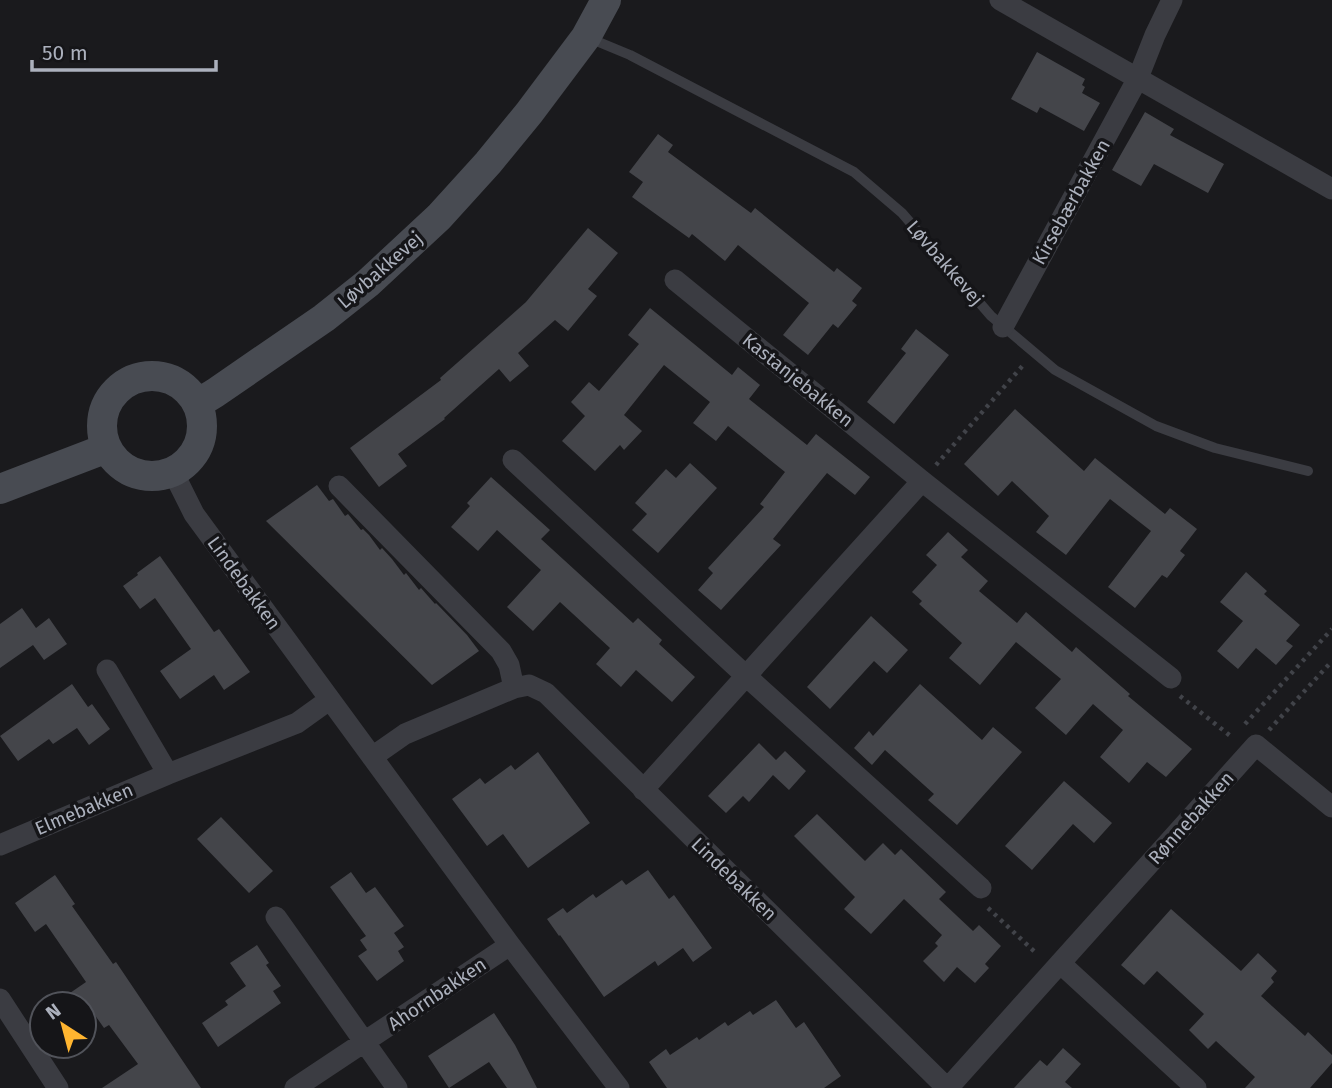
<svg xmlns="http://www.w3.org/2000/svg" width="1332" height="1088" viewBox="0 0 1332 1088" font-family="'Fira Sans',sans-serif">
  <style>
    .building { fill: #44454a }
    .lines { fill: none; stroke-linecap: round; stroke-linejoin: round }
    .path { stroke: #414349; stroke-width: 4.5; stroke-dasharray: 3.5 5; stroke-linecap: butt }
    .lane { stroke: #3b3c42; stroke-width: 10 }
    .street { stroke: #3b3c42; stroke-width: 21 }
    .secondary { stroke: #484b52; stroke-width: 30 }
    .labels { text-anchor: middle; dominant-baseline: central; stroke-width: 7; stroke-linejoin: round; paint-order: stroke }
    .street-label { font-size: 19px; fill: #acb1bd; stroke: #151518 }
  </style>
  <rect width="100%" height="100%" fill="#1a1a1d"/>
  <path class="building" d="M1037 52 1085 79 1082 85 1085 87 1082 93 1100 103 1084 131 1040 107 1037 113 1011 99Z
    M1145 112 1174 129 1170 135 1224 164 1208 193 1154 164 1141 186 1112 170Z
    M658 134 673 145 668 152 751 213 755 208 834 272 837 268 862 288 852 301 857 305 838 328 833 324 808 355 783 335 809 303 738 245 725 261 692 234 689 238 632 197 643 182 629 172Z
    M588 228 618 253 588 289 597 296 568 331 555 320 518 353 529 366 510 382 499 369 444 418 445 419 398 454 407 466 379 487 350 448 441 380 440 378 526 302Z
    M650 308 732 375 738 367 760 385 749 399 807 445 816 434 870 477 855 495 827 473 773 539 781 545 721 610 698 590 713 573 708 568 764 507 760 504 785 472 728 426 716 441 693 423 710 402 664 365 624 415 642 431 624 450 620 445 595 471 562 441 585 416 571 402 589 382 599 391 639 344 628 335Z
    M916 329 949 355 894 424 867 402 906 353 901 349Z
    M1015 409 1084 471 1095 458 1165 514 1170 508 1197 529 1180 551 1185 555 1167 578 1162 575 1135 608 1108 587 1151 531 1110 499 1066 555 1036 532 1049 516 1012 481 998 496 964 464Z
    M690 463 717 488 658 553 632 530 647 514 635 503 666 469 676 478Z
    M491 477 550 530 541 539 633 623 638 618 662 640 659 644 695 677 672 702 636 670 621 687 596 664 610 648 560 602 533 631 507 607 541 570 497 530 478 551 451 527 470 506 467 503Z
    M317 485 329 501 333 499 345 516 348 514 361 530 363 529 369 535 380 550 382 548 392 559 404 575 406 573 419 590 421 588 435 604 436 603 467 635 479 651 432 685 266 521Z
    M948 532 968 550 961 557 988 581 979 591 1017 623 1026 612 1072 652 1076 647 1130 694 1128 696 1192 749 1166 777 1147 762 1129 783 1100 757 1123 730 1093 704 1066 735 1035 708 1061 679 1016 642 980 685 949 658 962 643 919 604 922 601 912 592 937 565 926 555Z
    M160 556 214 632 219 629 250 672 224 690 214 675 180 699 160 671 191 649 155 598 140 609 123 586 138 575 137 573Z
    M1246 572 1267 591 1264 594 1300 625 1286 641 1293 646 1276 665 1256 648 1238 669 1217 651 1243 621 1220 602Z
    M22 608 36 628 49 618 67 644 44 660 33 645 0 668V624Z
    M871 616 908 650 887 673 874 661 830 709 807 687Z
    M72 684 88 707 92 704 110 729 89 745 77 728 53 744 49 739 18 761 0 736Z
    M920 684 982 740 993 727 1022 752 957 825 928 800 934 794 885 750 872 765 854 748 869 731 873 736Z
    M759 743 776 760 785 751 806 771 789 790 773 775 749 802 743 796 726 813 708 796Z
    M538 752 590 823 528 868 503 834 487 846 452 799 480 778 485 784 511 765 515 770Z
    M1064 781 1112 823 1094 843 1073 824 1032 870 1005 846Z
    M817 814 865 861 883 843 895 855 901 849 946 892 939 899 973 931 979 925 1001 946 985 964 989 968 975 983 957 967 944 982 923 961 938 946 935 943 942 935 904 899 871 934 844 909 855 897 794 836Z
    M221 817 273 871 249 893 197 839Z
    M648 870 669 899 674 895 712 948 693 962 683 948 658 966 655 961 604 997 560 935 559 936 547 919 563 908 567 913 593 894 596 898 622 880 626 885Z
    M351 872 366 893 375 887 404 926 394 933 404 947 398 951 404 961 377 981 358 956 367 950 360 940 366 936 330 887Z
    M55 875 75 904 72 906 113 964 116 962 201 1088H102L138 1064 109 1025 104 1028 92 1011 84 1016V1004H54L86 982 46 924 35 932 15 903Z
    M1171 909 1241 971 1258 953 1277 971 1271 978 1274 982 1261 996 1305 1036 1308 1032 1332 1055V1063L1310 1088H1245L1255 1077 1216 1041 1208 1049 1189 1030 1204 1014 1157 971 1144 985 1121 965Z
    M257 945 269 963 266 965 281 986 273 991 281 1003 218 1047 202 1023 228 1005 225 1001 246 986 230 963Z
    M776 1000 796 1028 804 1022 841 1076 824 1088H667L649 1062 666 1049 670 1055 697 1037 699 1040 725 1022 728 1026 750 1011 753 1015Z
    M494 1013 515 1045 537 1088H507L489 1062 449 1088 428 1056Z
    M1063 1048 1081 1064 1065 1082 1072 1088H1014L1040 1060 1047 1066Z"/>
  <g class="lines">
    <path class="path" d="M936 465 1025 363
      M1180 696 1233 738
      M1245 724 1332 629
      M1269 730 1332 661
      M988 908 1037 954"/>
    <path class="lane" d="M589 38 630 55 854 172 902 213 991 316 1055 370 1156 426 1215 448 1308 471"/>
    <path class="street" d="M1000 0 1332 189
      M675 280 922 481 1171 678
      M1003 327 1138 78 1155 35 1172 0
      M513 460 745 675 981 888
      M173 472 194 514 510 945 619 1088
      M339 486 501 651 509 665 514 688
      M107 670 168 774
      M372 757 405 734 514 688 529 685 546 693 947 1088
      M643 790 922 481
      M0 845 168 774 297 723 329 700
      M276 917 397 1088
      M1060 963 1196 1088
      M0 999 58 1088
      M295 1088 510 945
      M948 1088 1256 745 1332 807"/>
    <path class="secondary" d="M102 426a50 50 0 1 1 100 0a50 50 0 1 1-100 0Z
      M197 404 215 393 324 318 368 283 439 217 488 163 529 113 586 37 606 0
      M0 489 107 448"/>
  </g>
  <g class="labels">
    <g class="street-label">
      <text transform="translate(1071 202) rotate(-61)">Kirsebærbakken</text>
      <text transform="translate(945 263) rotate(49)">Løvbakkevej</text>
      <text transform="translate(380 270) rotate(-41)">Løvbakkevej</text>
      <text transform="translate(798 380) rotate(39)">Kastanjebakken</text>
      <text transform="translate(244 583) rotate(54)">Lindebakken</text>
      <text transform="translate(84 809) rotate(-23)">Elmebakken</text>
      <text transform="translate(1191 818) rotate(-48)">Rønnebakken</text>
      <text transform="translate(734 879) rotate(44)">Lindebakken</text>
      <text transform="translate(437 994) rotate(-34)">Ahornbakken</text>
    </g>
  </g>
  <g transform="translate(63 1025) rotate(324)"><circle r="33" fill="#151518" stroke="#51535a" stroke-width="2"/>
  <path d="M0-5L12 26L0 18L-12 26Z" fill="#ffb530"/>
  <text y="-10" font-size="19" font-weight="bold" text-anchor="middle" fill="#acb1bd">N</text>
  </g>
  <path d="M32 60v10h184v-10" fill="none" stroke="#acb1bd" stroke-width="3.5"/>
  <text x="42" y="60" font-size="21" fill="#acb1bd" stroke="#151518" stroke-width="5" paint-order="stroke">50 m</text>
</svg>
